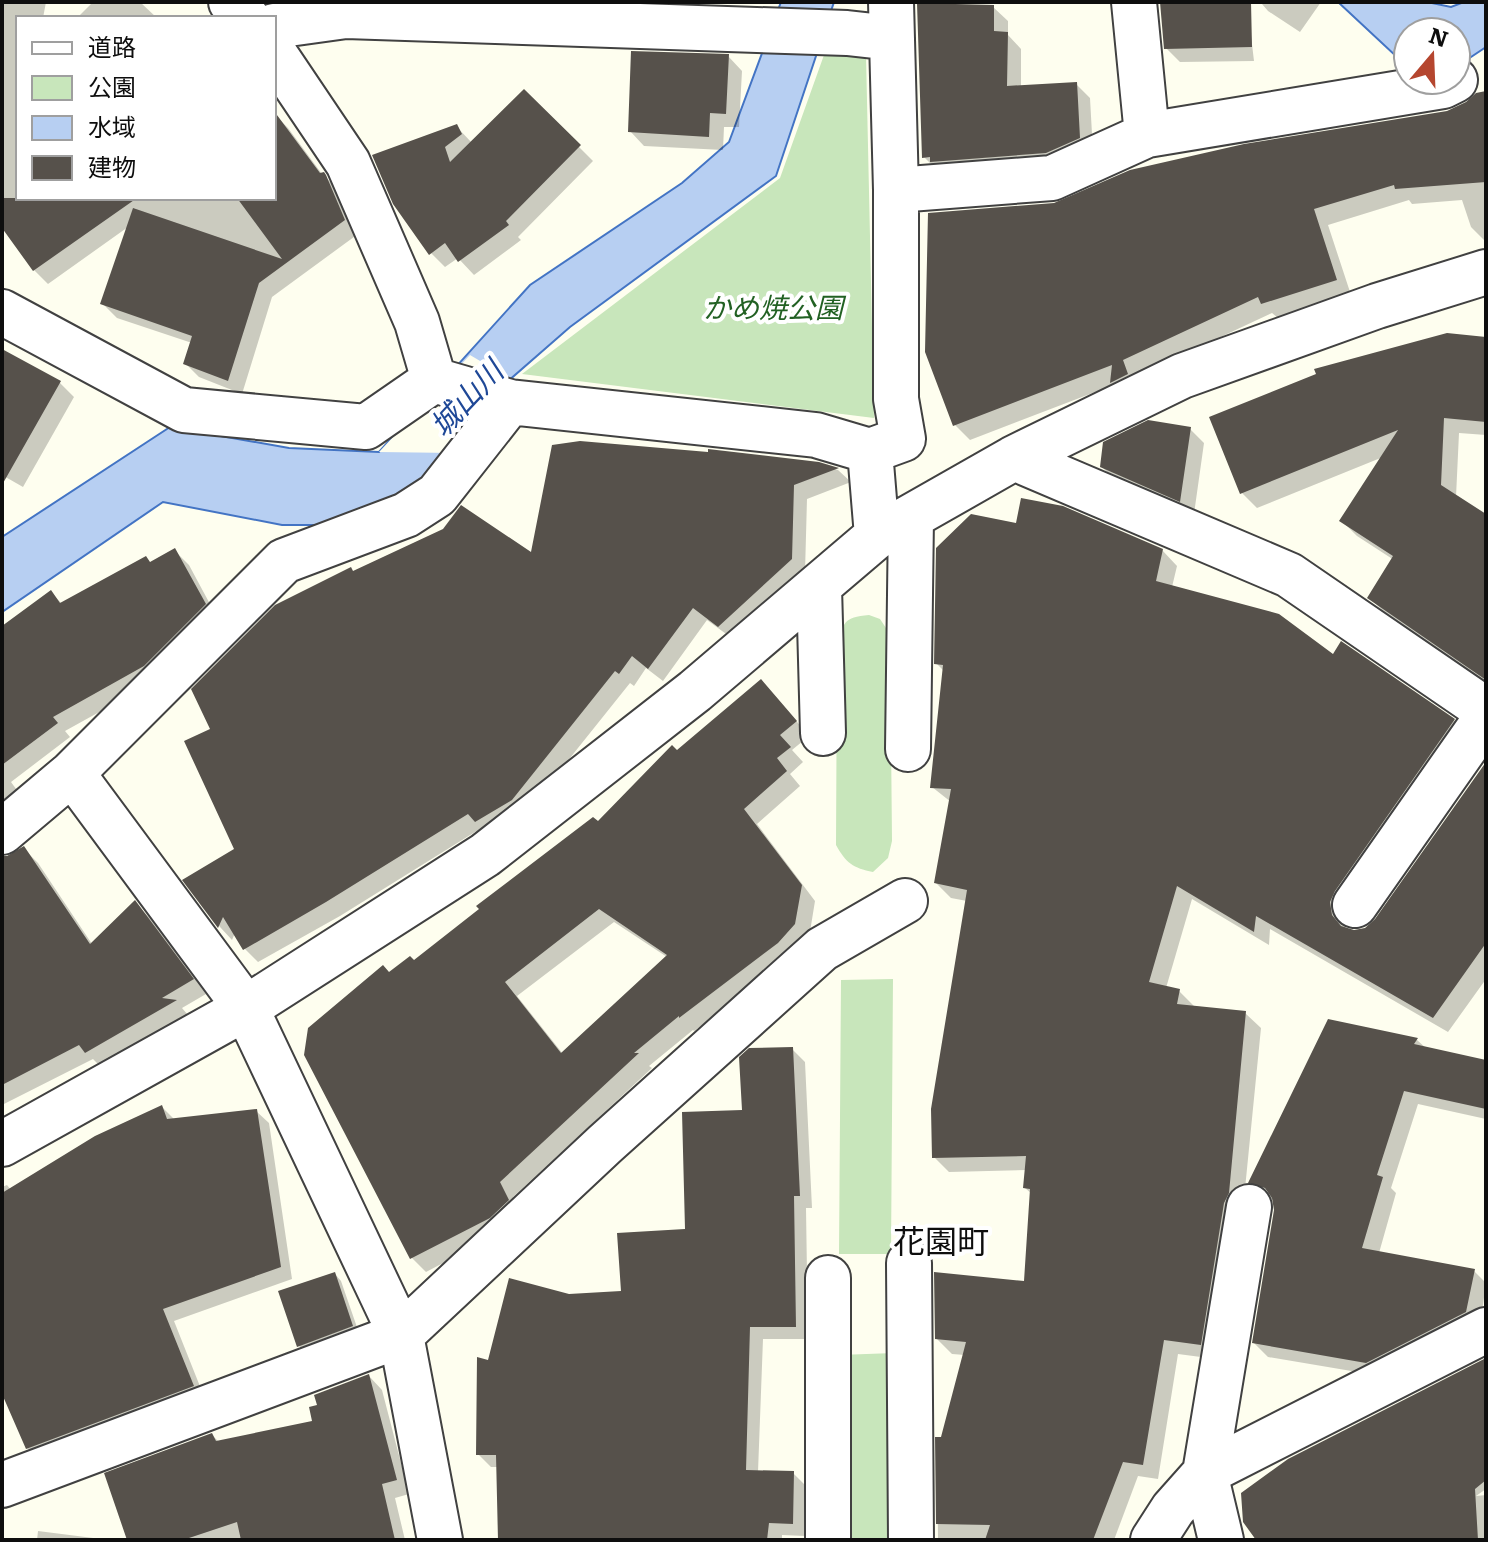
<svg xmlns="http://www.w3.org/2000/svg" width="1488" height="1542" viewBox="0 0 1488 1542" font-family="Literata,'Noto Sans JP',serif">
  <style>
    .green { fill: #c8e6bb }
    .water { fill: #b7cff2; stroke: #4374c4; stroke-width: 2 }
    .pier { fill: #fefeef }
    .shadow { fill: #0003; fill-rule: evenodd }
    .building { fill: #56514b; fill-rule: evenodd }
    .lines { fill: none; stroke-linecap: round; stroke-linejoin: round }
    .minor-casing { stroke: #414141; stroke-width: 48 }
    .minor { stroke: #fff; stroke-width: 44 }
    .labels { text-anchor: middle; dominant-baseline: central; stroke-width: 8; stroke-linejoin: round; paint-order: stroke }
    .park-label { font-size: 28px; font-style: italic; fill: #226123; stroke: #fff }
    .water-label { font-size: 30px; font-style: italic; fill: #1f4897; stroke: #fff }
    .quarter-label { font-size: 32px; fill: #0e0e0e; stroke: #fff }
  </style>
  <rect width="100%" height="100%" fill="#fefeef"/>
  <path class="green" d="M824 55H866L874 418 522 374 780 178Z
    M869 615 880 619 890 634 892 841 888 858 873 872C853 868 846 863 836 845L837 647C843 623 843 617 869 615Z
    M893 979 891 1254H839L841 980Z
    M894 1353 895 1540H840L839 1355Z"/>
  <path class="water" d="M781 2H834L776 176 570 327 507 382 402 505 342 525H282L163 502 2 612V537L170 427 289 448 379 452 530 285 682 183 729 142Z
    M1338 2H1427L1451 7 1464 2H1486V47L1456 67V32H1408V76L1403 77 1397 57Z"/>
  <path class="pier" d="M470 355 514 381 454 453 379 452Z"/>
  <path class="shadow" d="M2 2H46L43 18H18V198H274V114L288 128 322 174 337 188 358 234 272 297 242 394 199 377 185 363 192 343 117 318 103 304 128 227 48 284 34 270 2 225Z
    M93 2H140L157 18H77Z
    M1162 2H1247L1254 61 1180 62 1166 48Z
    M1263 2H1321L1300 32 1268 11 1262 4Z
    M993 7 1008 21V35L1021 49V87L1076 84 1090 98 1093 152 938 171 924 157Z
    M728 56 742 71 739 127H724L723 150 644 146 630 131Z
    M524 92 593 161 518 237 521 240 474 275 458 258 445 267 431 253 395 203 456 126 472 143Z
    M1486 93V242L1471 227 1462 200 1412 204 1409 200 1328 225 1351 295 1278 318 1272 313 1137 376 970 440 954 424 1055 205 1448 113Z
    M1486 339V435L1459 433 1456 497 1486 517V682L1385 613 1370 598 1394 560 1357 536 1342 521 1383 457 1257 508 1242 493 1211 418Z
    M2 351 60 383 74 397 23 487 2 475Z
    M1190 429 1204 443 1194 514 1116 481 1102 467Z
    M818 464 838 470 851 482 807 499 805 573 733 639 707 620 663 681 646 668 634 686 630 683 526 813 490 834 483 827 340 916 258 962 245 949 235 933 232 940 220 927 185 881 237 850 212 730 353 573 533 555Z
    M1162 550 1177 566 1172 587 1333 657 1454 720 1469 736 1344 920 1346 930 1352 932 1366 930 1377 921 1486 765V979L1448 1032 1270 929 1269 945 1192 899 1166 988 1179 991 1194 1006 1245 1013 1261 1028 1243 1209 1216 1359 1178 1354 1158 1479 1138 1476 1114 1540H938L937 1439H942L965 1355 952 1354 937 1339 1026 1283 1032 1194 1025 1188 1027 1170 949 1172 934 1157 967 901 951 898 936 883 951 802 932 787 945 672 936 663Z
    M175 551 189 565 218 619 157 680 65 731 70 737 11 782 27 804 2 825V638L51 592 62 604Z
    M775 696 809 736 792 750 803 762 790 774 800 786 757 824 815 901 809 938 792 957 694 1031 693 1030 649 1066 652 1068 513 1197 522 1215 504 1231 426 1272 412 1258 389 974 414 962 598 823 677 753ZM614 922 667 957 563 1054 517 996Z
    M24 849 38 863 92 944 135 903 149 917 206 994 182 1008 188 1015 100 1066 93 1059 2 1105V858H8Z
    M1329 1022 1417 1040 1427 1049 1486 1062V1119L1418 1104 1391 1188 1396 1193 1379 1253 1474 1271 1486 1283 1481 1319 1381 1376 1268 1357 1254 1343 1276 1210 1274 1200 1264 1196 1250 1182Z
    M792 1049 805 1062 812 1208H806L808 1339H763L758 1472 793 1473 806 1486 805 1536 782 1535V1540H505L498 1467H491L478 1454 489 1362 568 1296 623 1293 687 1231 744 1112Z
    M162 1107 174 1119 256 1111 269 1123 292 1279 174 1321 205 1399 40 1461 27 1448 2 1389V1187L7 1185 11 1190Z
    M335 1274 341 1281 359 1333 306 1353 299 1346Z
    M1486 1359V1489L1476 1496 1486 1495V1540H1258Z
    M369 1376 382 1390 409 1494 395 1498 405 1540H129L212 1435 219 1442 315 1423 320 1406Z
    M38 1531 109 1540H37Z"/>
  <path class="building" d="M1160 2H1251L1252 47 1164 49Z
    M917 3 994 5V31L1008 32 1007 86 1077 82 1080 138 1046 153 930 162V157L922 158Z
    M631 51 729 54 726 114 710 113 709 137 628 132Z
    M524 89 581 145 506 221 509 225 458 262 445 243 429 255 393 204 372 155 457 124 462 134 445 147 450 162Z
    M1486 91V182L1395 189 1394 185 1314 209 1337 280 1261 304 1258 297 1123 360 1128 374 1110 383 1112 365 953 426 925 352 928 213 1054 203 1130 170 1244 144 1447 111 1466 102 1476 93Z
    M274 111 320 173 324 172 326 175 345 220 259 283 228 381 183 364 192 336 100 304 133 208 282 259 237 198H274Z
    M2 198H137L33 271 2 228Z
    M1447 333 1486 337V422L1444 418 1441 485 1486 514V680L1367 598 1393 556 1339 521 1398 430 1240 494 1209 417 1316 374 1314 369Z
    M2 349 61 381 2 485Z
    M1148 420 1191 427 1180 502 1100 467 1103 442Z
    M580 441 708 452V449L819 462 839 468 794 485 792 559 718 627 693 608 648 669 632 656 619 674 615 671 512 800 475 822 468 814 326 902 243 950 223 917 218 928 182 880 234 849 184 741 210 729 191 689 275 605 351 567 353 571 443 529 461 505 531 552 552 445Z
    M1021 498 1063 506 1163 549 1156 581 1279 614 1333 654 1341 641 1455 719 1335 891 1330 902 1332 915 1341 926 1354 930 1365 928 1375 919 1486 762V943L1433 1018 1256 916 1254 932 1177 886 1149 982 1180 989 1177 1004 1246 1011 1229 1193 1224 1203 1201 1345 1164 1340 1143 1465 1123 1462 1093 1540H985L990 1525 936 1524 935 1437H941L966 1342 935 1339 934 1272 1024 1281 1030 1189 1023 1188 1026 1156 932 1158 931 1109 967 890 934 883 951 789 930 788 943 665 934 664 936 548 971 514 1016 523Z
    M175 548 206 604 144 666 53 717 58 723 2 765V626L51 590 60 603 146 556 150 562Z
    M761 679 797 721 780 735 791 747 777 758 787 771 744 809 802 885 795 924 778 943 679 1018V1016L634 1053H639L500 1182 509 1200 490 1218 410 1259 304 1055 308 1028 383 965 389 972 410 956 414 960 479 909 476 906 593 817 598 821 672 745 677 750ZM599 909 667 955 561 1053 505 982Z
    M24 846 90 944 135 900 194 979 162 998 177 1000 85 1053 79 1045 2 1085V856H7Z
    M1328 1019 1418 1038 1414 1044 1486 1060V1109L1404 1091 1377 1175 1383 1177 1362 1248 1475 1269 1466 1312 1366 1363 1252 1343 1274 1210 1272 1198 1265 1188 1248 1183Z
    M793 1047 800 1196H794L796 1327H750L746 1470 794 1471 793 1524 769 1523 767 1540H498L496 1455H476L477 1357 488 1360 509 1278 569 1294 621 1291 617 1233 685 1229 682 1112 742 1110 739 1057 749 1048Z
    M162 1105 167 1119 257 1109 281 1267 163 1309 194 1386 26 1449 2 1394V1193L95 1136Z
    M335 1272 353 1326 297 1347 278 1291Z
    M1486 1358V1480L1475 1489 1478 1540H1256L1243 1522 1241 1493 1288 1459Z
    M369 1374 397 1480 382 1484 395 1540H241L237 1522 183 1540H127L104 1473 212 1433 216 1441 312 1421 309 1407 317 1405 314 1395Z"/>
  <g class="lines">
    <defs>
      <path id="minor" d="M231 2 247 18
        M1134 2 1147 135
        M274 26 346 16 847 33 892 38
        M274 53 348 163 417 322 434 380
        M896 190 1052 178 1147 135 1443 86 1455 80
        M2 312 184 410 366 427 434 380
        M434 380 510 402 816 435 870 451 877 536
        M870 451 903 439 896 399V190L891 2
        M1014 458 1289 575 1486 710
        M819 587 823 733
        M908 749 911 517
        M72 773 246 1008 401 1335 440 1540
        M2 832 72 773 284 561 406 515 437 495 510 402
        M1355 905 1486 718
        M2 1144 246 1008 485 855 695 691 877 536 1014 458 1182 376 1377 306 1486 272
        M909 1263 911 1540
        M828 1278V1540
        M2 1485 401 1335 605 1144 822 949 905 901
        M1153 1540 1173 1509 1205 1473 1486 1330
        M1221 1540 1205 1473 1249 1207"/>
    </defs>
    <use href="#minor" class="minor-casing"/>
    <use href="#minor" class="minor"/>
  </g>
  <g class="labels">
    <g class="park-label">
      <text x="773" y="306">かめ焼公園</text>
    </g>
    <g class="water-label">
      <text transform="translate(465 397) rotate(-47)">城山川</text>
    </g>
    <g class="quarter-label">
      <text x="941" y="1239">花園町</text>
    </g>
  </g>
  <rect width="1488" height="1542" fill="none" stroke="#0e0e0e" stroke-width="8"/>
  <rect x="16" y="16" width="260" height="184" fill="#ffffff" stroke="#9f9f9f" stroke-width="2"/>
  <rect x="32" y="42" width="40" height="12" fill="#ffffff" stroke="#9f9f9f" stroke-width="2"/>
  <text x="88" y="56" font-size="24" fill="#0e0e0e">道路</text>
  <rect x="32" y="76" width="40" height="24" fill="#c8e6bb" stroke="#9f9f9f" stroke-width="2"/>
  <text x="88" y="96" font-size="24" fill="#0e0e0e">公園</text>
  <rect x="32" y="116" width="40" height="24" fill="#b7cff2" stroke="#9f9f9f" stroke-width="2"/>
  <text x="88" y="136" font-size="24" fill="#0e0e0e">水域</text>
  <rect x="32" y="156" width="40" height="24" fill="#56514b" stroke="#9f9f9f" stroke-width="2"/>
  <text x="88" y="176" font-size="24" fill="#0e0e0e">建物</text>
  <g transform="translate(1432 56) rotate(19)"><circle r="38" fill="#ffffff" stroke="#9f9f9f" stroke-width="2"/>
  <path d="M0-6L14 30L0 20L-14 30Z" fill="#b5462f"/>
  <text y="-12" font-size="22" font-weight="bold" text-anchor="middle" fill="#0e0e0e">N</text>
  </g>
</svg>
